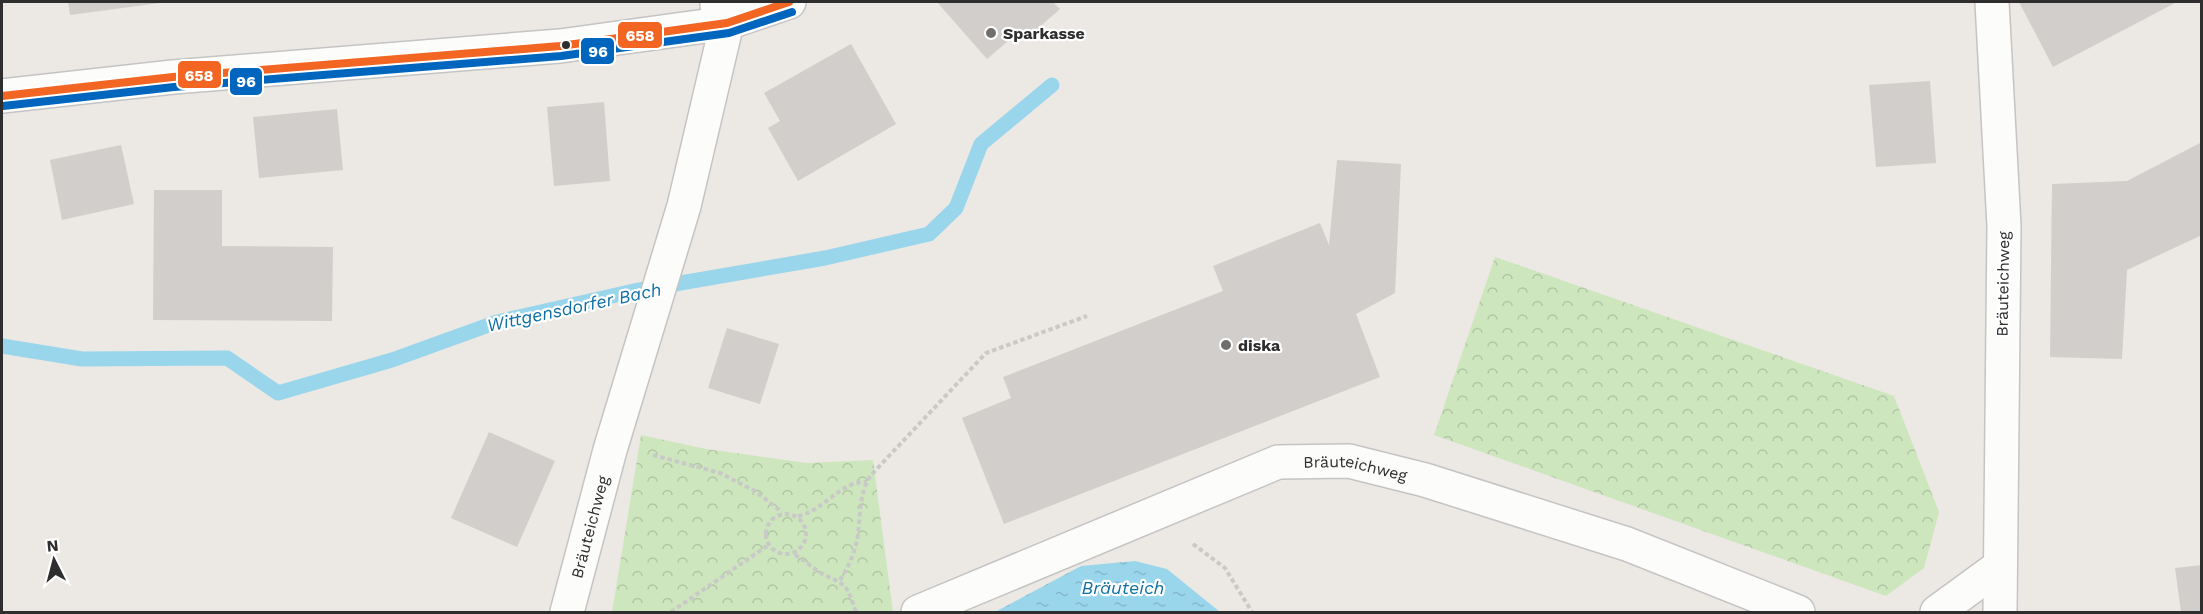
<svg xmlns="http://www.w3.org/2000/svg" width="2203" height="614" viewBox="0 0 2203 614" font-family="'Work Sans',sans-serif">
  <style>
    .park { fill: url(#park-crowns) }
    .water { fill: url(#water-ripples) }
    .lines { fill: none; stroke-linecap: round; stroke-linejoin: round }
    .stream { stroke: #99d6ec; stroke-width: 15 }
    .building { fill: #d1cecb }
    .minor-casing { stroke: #c5c4c5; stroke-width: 36 }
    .path { stroke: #c9c9c8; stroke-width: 4; stroke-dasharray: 4.5 3; stroke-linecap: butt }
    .minor { stroke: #fcfcfb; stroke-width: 33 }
    .bus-1-casing { stroke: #fff; stroke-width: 12 }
    .bus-2-casing { stroke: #fff; stroke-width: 12 }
    .bus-1 { stroke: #f26522; stroke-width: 8 }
    .bus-2 { stroke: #0065bd; stroke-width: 8 }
    .poi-dot { fill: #706f6e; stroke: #fff; stroke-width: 2 }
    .bus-dot { fill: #2e2e2e; stroke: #fff; stroke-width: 2 }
    .labels { text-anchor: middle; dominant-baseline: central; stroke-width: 4.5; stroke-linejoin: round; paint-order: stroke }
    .poi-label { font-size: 16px; font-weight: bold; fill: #2e2e2e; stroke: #fff; text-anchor: start }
    .street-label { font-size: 16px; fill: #2e2e2e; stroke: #fff }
    .water-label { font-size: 18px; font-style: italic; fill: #0d6fa3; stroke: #fff }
    .line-badge { stroke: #fff; stroke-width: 2 }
    .badge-label { font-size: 16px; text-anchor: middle; font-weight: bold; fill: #fff }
  </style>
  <defs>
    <pattern id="park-crowns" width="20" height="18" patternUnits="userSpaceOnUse" patternTransform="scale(1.5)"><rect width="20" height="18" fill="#cee6be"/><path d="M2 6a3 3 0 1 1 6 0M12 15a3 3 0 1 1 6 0" fill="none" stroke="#b1c6a4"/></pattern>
    <pattern id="water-ripples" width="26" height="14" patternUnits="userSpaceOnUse" patternTransform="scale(1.5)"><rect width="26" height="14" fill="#99d6ec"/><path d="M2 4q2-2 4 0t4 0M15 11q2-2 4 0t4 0" fill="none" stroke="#84b8cb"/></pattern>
  </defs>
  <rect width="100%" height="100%" fill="#ece8e4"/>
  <path class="park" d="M1495 257 1894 396 1939 512 1924 568 1886 596 1434 435Z
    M641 435 706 449 807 463 873 460 893 612H612Z"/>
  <path class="water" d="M1135 561 1167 569 1220 612H995L1081 566Z"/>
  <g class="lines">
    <path class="stream" d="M2 346 82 359 227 358 278 393 392 360 497 322 634 291 825 258 929 234 956 208 981 144 1052 85"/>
  </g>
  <path class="building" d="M68 2H160V3L70 15Z
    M937 2H1053L1060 9 1028 37 1021 30 987 59Z
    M2019 2H2177L2053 67Z
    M851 44 896 124 798 181 768 128 780 121 764 93Z
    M1930 81 1936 163 1876 167 1869 85Z
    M604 102 610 181 554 186 547 107Z
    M337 109 343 170 259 178 253 117Z
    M2202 142V235L2127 270 2122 359 2050 357 2052 184 2127 181Z
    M121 145 134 204 62 220 50 160Z
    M1337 160 1401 164 1395 293 1356 314 1380 377 1004 524 962 418 1011 398 1003 377 1223 291 1213 266 1320 223 1329 245Z
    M154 190H222V246L333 247 332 321 153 320Z
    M727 328 779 344 760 404 708 388Z
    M489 432 555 461 517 547 451 518Z
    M2202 565V612H2181L2175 568Z"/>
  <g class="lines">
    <defs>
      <g id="minor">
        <path d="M1992 2 2004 226 2000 612"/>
        <path d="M2 96 173 77 560 46 727 23 789 2"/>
        <path id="s1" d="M567 612 610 450 684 206 727 23 717 5"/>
        <path id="s2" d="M918 612 1278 462 1349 461 1425 480 1627 544 1798 612"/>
        <path d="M1937 612 2000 566"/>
      </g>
    </defs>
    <use href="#minor" class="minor-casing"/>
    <path class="path" d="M653 455 720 473 755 491 782 512
      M766 534a20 20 0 1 1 40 0a20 20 0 1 1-40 0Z
      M798 516C824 511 840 481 866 482
      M1193 544 1225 568 1252 612
      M795 555C805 560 813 569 823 574 849 587 846 584 856 612
      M840 580C848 568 854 554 857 540 861 518 858 492 872 474L986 353 1087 316
      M671 612 767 546"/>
    <use href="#minor" class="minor"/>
    <defs>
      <path id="bus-1" d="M2 96 173 77 560 46 727 23 789 2"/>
      <path id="bus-2" d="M3 106 174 87 561 56 729 33 792 12"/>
    </defs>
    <use href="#bus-1" class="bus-1-casing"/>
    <use href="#bus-2" class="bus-2-casing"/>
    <use href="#bus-1" class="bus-1"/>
    <use href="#bus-2" class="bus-2"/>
  </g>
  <g class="poi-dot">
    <circle cx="991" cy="33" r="6"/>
    <circle cx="1226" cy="345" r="6"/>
  </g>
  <circle class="bus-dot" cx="566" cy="45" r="5"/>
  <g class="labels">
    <g class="poi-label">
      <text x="1003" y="33">Sparkasse</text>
      <text x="1238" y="345">diska</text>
    </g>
    <g class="street-label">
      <text transform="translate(2003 284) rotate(-89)">Bräuteichweg</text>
      <text stroke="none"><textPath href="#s2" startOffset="468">Bräuteichweg</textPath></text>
      <text stroke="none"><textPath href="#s1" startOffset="88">Bräuteichweg</textPath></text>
    </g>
    <g class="water-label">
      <text transform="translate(574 307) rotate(-12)">Wittgensdorfer Bach</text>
      <text x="1123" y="587">Bräuteich</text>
    </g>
  </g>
  <g class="line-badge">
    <rect x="617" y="21" width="46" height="28" rx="6" fill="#f26522"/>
    <rect x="580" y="37" width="35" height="28" rx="6" fill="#0065bd"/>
    <rect x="177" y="60" width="45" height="29" rx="6" fill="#f26522"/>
    <rect x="229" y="67" width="34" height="29" rx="6" fill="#0065bd"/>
  </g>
  <g class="badge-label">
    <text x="640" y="41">658</text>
    <text x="598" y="57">96</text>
    <text x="199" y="81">658</text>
    <text x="246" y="87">96</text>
  </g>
  <rect width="2203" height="614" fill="none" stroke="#2e2e2e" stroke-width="6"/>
  <g transform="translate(54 560) rotate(354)" stroke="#ffffff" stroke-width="4.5" paint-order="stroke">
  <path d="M0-4.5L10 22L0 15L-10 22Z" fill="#2e2e2e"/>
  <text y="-9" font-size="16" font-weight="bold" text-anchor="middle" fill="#2e2e2e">N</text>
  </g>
</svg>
